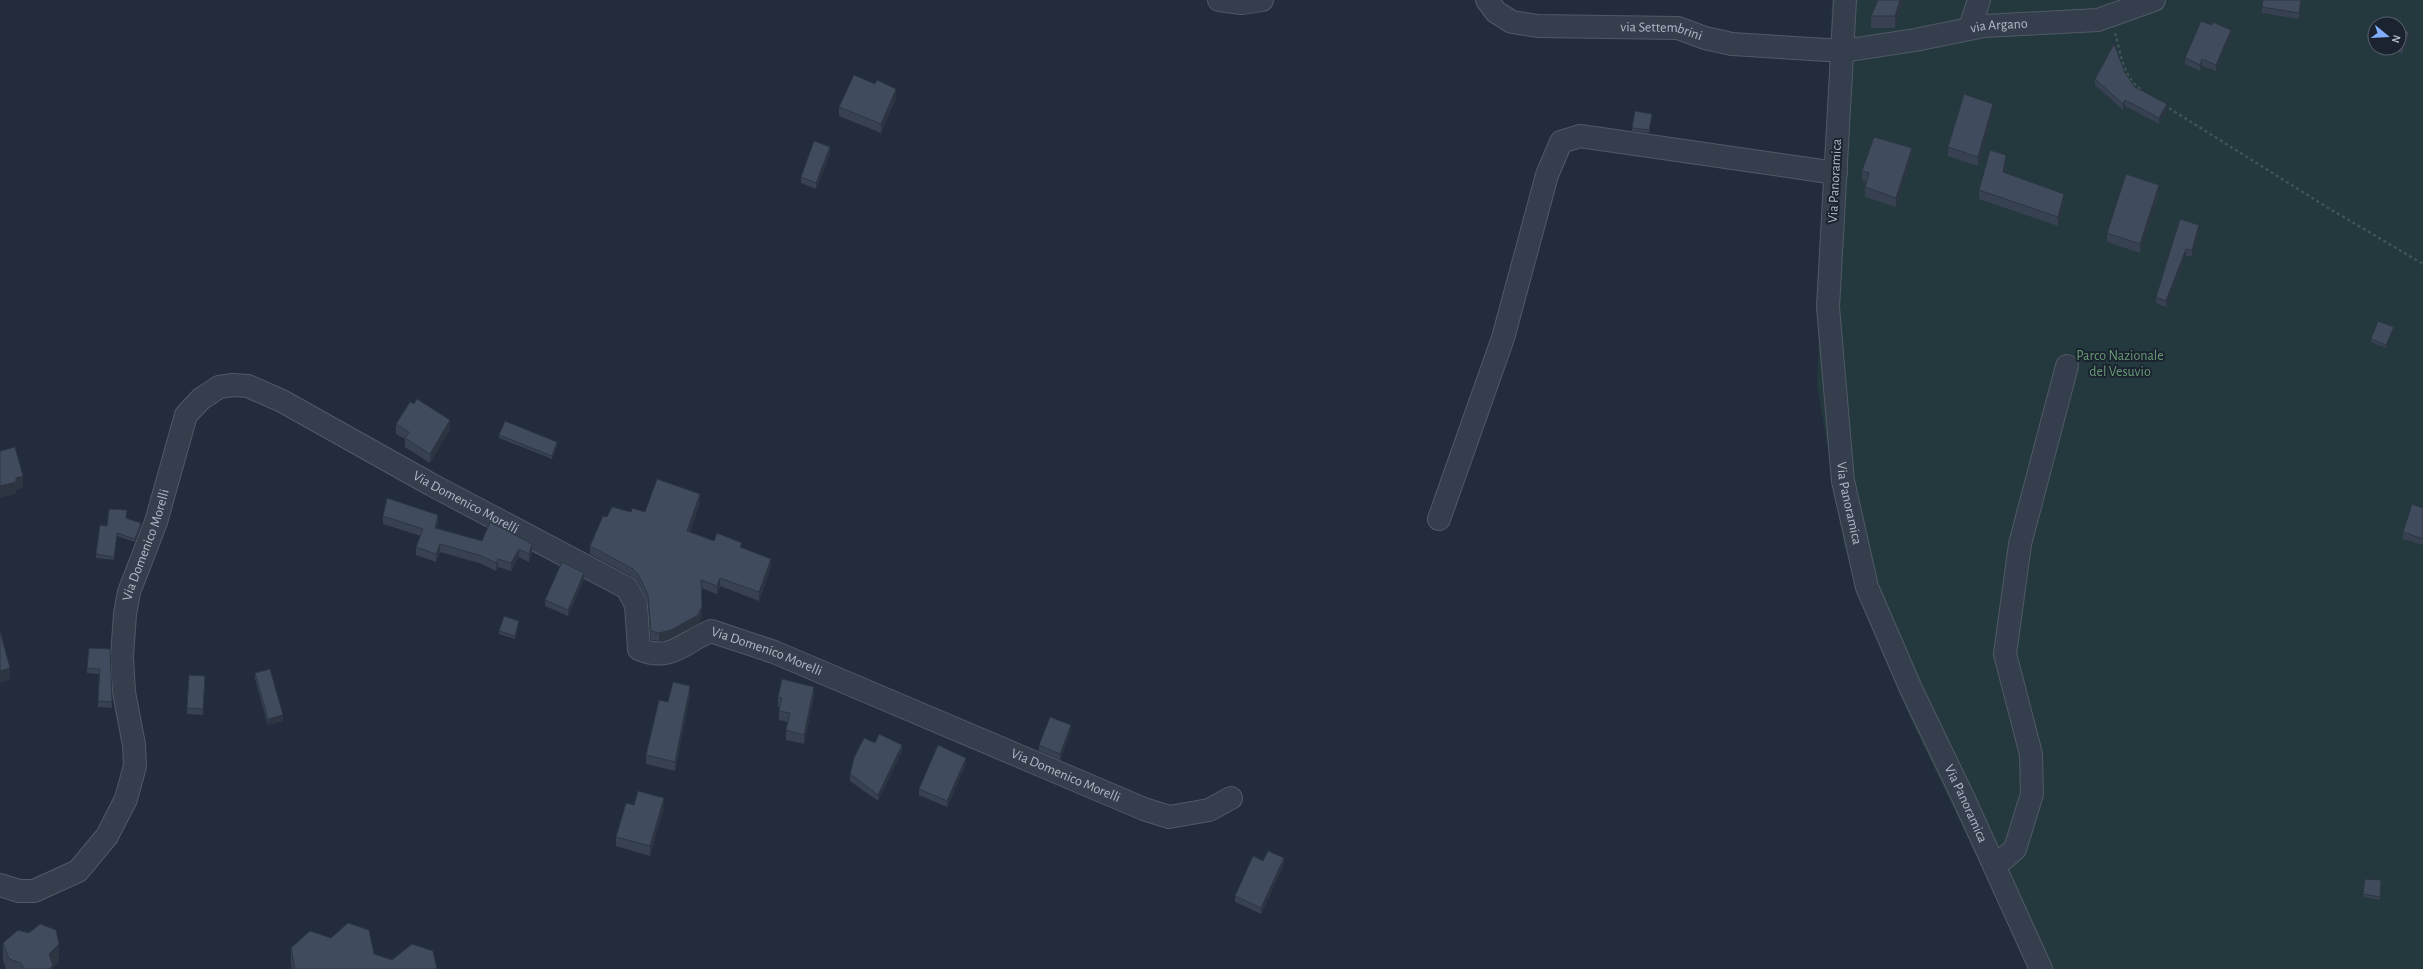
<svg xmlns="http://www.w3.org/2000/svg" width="2423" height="969" viewBox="0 0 2423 969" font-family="'Alegreya Sans',sans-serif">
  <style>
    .green { fill: #24393d; fill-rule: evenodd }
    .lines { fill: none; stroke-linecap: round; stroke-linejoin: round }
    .minor-casing { stroke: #515967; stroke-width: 24 }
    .path { stroke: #3e5557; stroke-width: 2.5; stroke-dasharray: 3 3; stroke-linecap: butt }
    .minor { stroke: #353e4c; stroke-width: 22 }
    .wall { fill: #374151 }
    .shaded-wall { fill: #2d3542 }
    .building { fill: #404c5e; stroke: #2d3542 }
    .labels { text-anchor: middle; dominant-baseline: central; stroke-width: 4; stroke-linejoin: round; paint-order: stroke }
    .street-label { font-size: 14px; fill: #b1b9c8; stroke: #1b2331 }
    .park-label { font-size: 14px; fill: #679a74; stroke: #1b2331 }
  </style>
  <rect width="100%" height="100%" fill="#222c3c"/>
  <path class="green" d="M1832 0H2423V969H2031L1911 720 1844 545 1817 384ZM2375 24H2399V48H2375Z"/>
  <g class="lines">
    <defs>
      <g id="minor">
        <path d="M1219 0 1242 3 1262 0"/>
        <path id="s1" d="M1487 0 1496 12 1512 22 1538 26 1678 28 1705 38 1732 44 1843 51 1915 40 1984 26 2098 20 2154 0"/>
        <path id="s2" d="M1845 0 1828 307 1843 481 1867 587 1911 689 1963 797 2041 969"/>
        <path d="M1970 28 1979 0"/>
        <path d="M1439 519 1503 338 1547 175 1561 142 1580 136 1836 173"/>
        <path d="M1995 866 2015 849 2032 794 2031 754 2005 654 2020 544 2067 366"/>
        <path id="s3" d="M0 885 19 891H34L78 871 107 836 126 799 135 766 134 745 124 692 122 657 125 614 129 592 156 522 186 415 201 399 219 387 233 385 248 386 282 401 432 485 627 588 636 605 639 649C670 663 684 642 711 631L774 652 1144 809 1169 817 1209 810 1231 798"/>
      </g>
    </defs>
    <use href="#minor" class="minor-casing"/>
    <path class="path" d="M2115 33C2121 53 2123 79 2142 90
      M2164 105 2325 206 2423 264"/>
    <use href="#minor" class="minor"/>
  </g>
  <path class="wall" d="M1878 0H1904L1895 28H1871V16Z
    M2302 0 2299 19 2262 13V7Z
    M2375 24V43L2370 41V35Z
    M2399 28 2409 38 2403 54 2388 48H2399Z
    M2231 36 2216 71 2202 66 2200 71 2185 64V58Z
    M2125 73 2135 87 2167 110 2159 124 2125 106 2123 110 2095 85V79Z
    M896 98 881 133 839 116V107Z
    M1993 113 1978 166 1948 156V147Z
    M1652 117 1649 133 1632 131V128Z
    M830 154 816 189 801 183V177Z
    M1912 157 1896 207 1865 197V187L1866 182 1862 180V171Z
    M2006 164 2005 173 2064 203 2058 226 1979 199V190Z
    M2159 194 2140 253 2107 242V233Z
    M2180 219 2199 232 2192 256H2186L2166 307 2156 303V297Z
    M2394 330 2386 348 2371 342V339Z
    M414 404 450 429 430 463 405 447V439L396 434V424Z
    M499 435 557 445 552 459 499 438Z
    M700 503 690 532 714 541 742 548 771 567 759 601 720 586 717 594 701 588 702 614 698 624 671 638 659 641 651 640 648 604 638 582 633 577 590 554V546L607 517 631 512H645Z
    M2423 508V545L2403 539V532Z
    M383 516 438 523 437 528 482 541 532 552 529 562 519 557 511 571 498 567 496 571 482 564 440 552 436 562 416 555V547L421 536 383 524Z
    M126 518 141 526 135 542 117 536 114 560 96 558V554L107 526Z
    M584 579 568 616 545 606V600Z
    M519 624 515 639 499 634V631Z
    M110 649 112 708 98 707 99 674 87 673V668Z
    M255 673 283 721 268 725 255 679Z
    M205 682 203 715 187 714V708Z
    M690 695 675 771 646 764V755L668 702Z
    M814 696 804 744 786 740V730L788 722 779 720V711L780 707H778V697Z
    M1071 731 1060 760 1039 751V745Z
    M875 743 902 751 878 801 850 781V774Z
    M966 764 947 807 919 795V789Z
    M634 805 664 807 650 856 616 846V837Z
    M1263 861 1284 864 1261 914 1235 902V896Z
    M2381 880 2380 900 2363 897V894Z
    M3 943 59 961 53 967V969H6L3 960Z
    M291 948 374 954 392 960 437 969H292L291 965Z"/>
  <path class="shaded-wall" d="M1900 0H1904L1895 28V16Z
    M2301 0H2302L2299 19V13Z
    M2231 30V36L2216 71V65Z
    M2409 32V38L2403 54V48Z
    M2202 59V66L2200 71V65Z
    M896 89V98L881 133V124Z
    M2125 100V106L2123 110V104Z
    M1993 104V113L1978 166V157Z
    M2167 104V110L2159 124V118Z
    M830 147V154L816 189V183Z
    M1912 148V157L1896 207V198Z
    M2006 155V164L2003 181V172Z
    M2159 185V194L2140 253V244Z
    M2064 194V203L2058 226V217Z
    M2199 225V232L2192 256V250Z
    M2186 249V256L2166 307V301Z
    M2394 327V330L2386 348V345Z
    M450 420V429L430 463V454Z
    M557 442V445L552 459V456Z
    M23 476V488L16 490V494L0 498V486L16 478Z
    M700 494V503L687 539V531Z
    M438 515V523L435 536V528Z
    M141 523V526L135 542V539Z
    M440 544V552L436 562V554Z
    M532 544V552L529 562V554Z
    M519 549V557L511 571V563Z
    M498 559V567L496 571V563Z
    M771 559V567L759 601V592Z
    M584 573V579L568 616V610Z
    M720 578V586L717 594V586Z
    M702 606V614L698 624 671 638 659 641V633Z
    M519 621V624L515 639V636Z
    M10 668V680L0 683V671Z
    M690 686V695L675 771V762Z
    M814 687V696L804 744V735Z
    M283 715V721L268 725V719Z
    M1071 725V731L1060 760V754Z
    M902 745V751L878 801V795Z
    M966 758V764L947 807V801Z
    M664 798V807L650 856V846Z
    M1284 858V864L1261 914V908Z
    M59 944V961L53 967V969H49V954Z"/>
  <path class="building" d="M1878 0H1900L1895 16H1871Z
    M2263 0H2301L2299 13 2262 7Z
    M2377 19 2389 24H2375V37L2370 35Z
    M2201 21 2212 25 2213 22 2231 30 2216 65 2202 59 2200 65 2185 58Z
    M2399 28 2409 32 2403 48 2399 46Z
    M2114 44 2125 73 2135 87 2167 104 2159 118 2125 100 2123 104 2095 79Z
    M854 75 875 84 877 80 896 89 881 124 839 107Z
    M1964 94 1993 104 1978 157 1948 147Z
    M1635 111 1652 114 1649 130 1632 128Z
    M1874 137 1912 148 1896 198 1865 187 1869 173 1862 171Z
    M814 141 830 147 816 183 801 177Z
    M1990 150 2006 155 2003 172 2064 194 2058 217 1979 190Z
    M2126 174 2159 185 2140 244 2107 233Z
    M2180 219 2199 225 2192 250 2186 249 2166 301 2156 297Z
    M2378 321 2394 327 2386 345 2371 339Z
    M417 399 450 420 430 454 405 438 409 432 396 424 410 402 414 404Z
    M505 421 557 442 552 456 499 435Z
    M15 447 23 476 16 478V482L0 486V451Z
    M657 479 700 494 687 531 714 541 717 533 742 543 740 547 771 559 759 592 720 578 717 586 701 580 702 606 698 615 671 630 659 633 651 631 648 595 638 574 633 569 590 546 603 516 607 517 612 507 631 512 632 508 645 512Z
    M387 498 438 515 435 528 482 541 490 522 532 544 529 554 519 549 511 563 498 559 496 563 482 556 440 544 436 554 416 547 423 529 383 516Z
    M2412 504 2423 508V539L2403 532Z
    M109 509 127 510 126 518 141 523 135 539 117 533 114 557 96 554 100 525 107 526Z
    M562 562 584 573 568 610 545 600Z
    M504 616 519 621 515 636 499 631Z
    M0 631 10 668 0 671Z
    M89 648 110 649 112 702 98 701 100 669 87 668Z
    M270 669 283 715 268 719 255 673Z
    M189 675 205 676 203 709 187 708Z
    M782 679 814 687 804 735 786 730 790 713 779 711 782 698 778 697Z
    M673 682 690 686 675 762 646 755 659 700 668 702Z
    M1050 717 1071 725 1060 754 1039 745Z
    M879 734 902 745 878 795 850 774 854 758 864 738 875 743Z
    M938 745 966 758 947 801 919 789Z
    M638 791 664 798 650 846 616 837 626 803 634 805Z
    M1268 851 1284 858 1261 908 1235 896 1253 856 1263 861Z
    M2365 879 2381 880 2380 897 2363 894Z
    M348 923 369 930 374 954 392 960 412 944 433 951 437 969H295L291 948 310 931 331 938Z
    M40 924 56 930 59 944 49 954 53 965 49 969H24L21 963 9 959 3 943 18 930 29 933Z"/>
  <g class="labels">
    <g class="street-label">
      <text stroke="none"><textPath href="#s1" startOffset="526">via Argano</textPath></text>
      <text stroke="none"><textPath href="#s1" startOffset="184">via Settembrini</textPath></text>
      <text transform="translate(1835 181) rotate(-87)">Via Panoramica</text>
      <text stroke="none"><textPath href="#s3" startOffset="886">Via Domenico Morelli</textPath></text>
      <text stroke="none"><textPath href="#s2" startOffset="505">Via Panoramica</textPath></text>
      <text stroke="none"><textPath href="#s3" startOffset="430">Via Domenico Morelli</textPath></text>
      <text stroke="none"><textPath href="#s3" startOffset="1269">Via Domenico Morelli</textPath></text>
      <text stroke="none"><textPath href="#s3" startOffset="1593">Via Domenico Morelli</textPath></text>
      <text stroke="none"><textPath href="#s2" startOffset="829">Via Panoramica</textPath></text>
    </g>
    <g class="park-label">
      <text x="2120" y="356">Parco Nazionale<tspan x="2120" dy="16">del Vesuvio</tspan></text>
    </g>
  </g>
  <g transform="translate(2387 36) rotate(108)"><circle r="19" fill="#1b2331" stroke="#575f6d"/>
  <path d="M0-3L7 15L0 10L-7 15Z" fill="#82aefc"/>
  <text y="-6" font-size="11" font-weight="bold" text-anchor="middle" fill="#b1b9c8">N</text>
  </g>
</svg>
